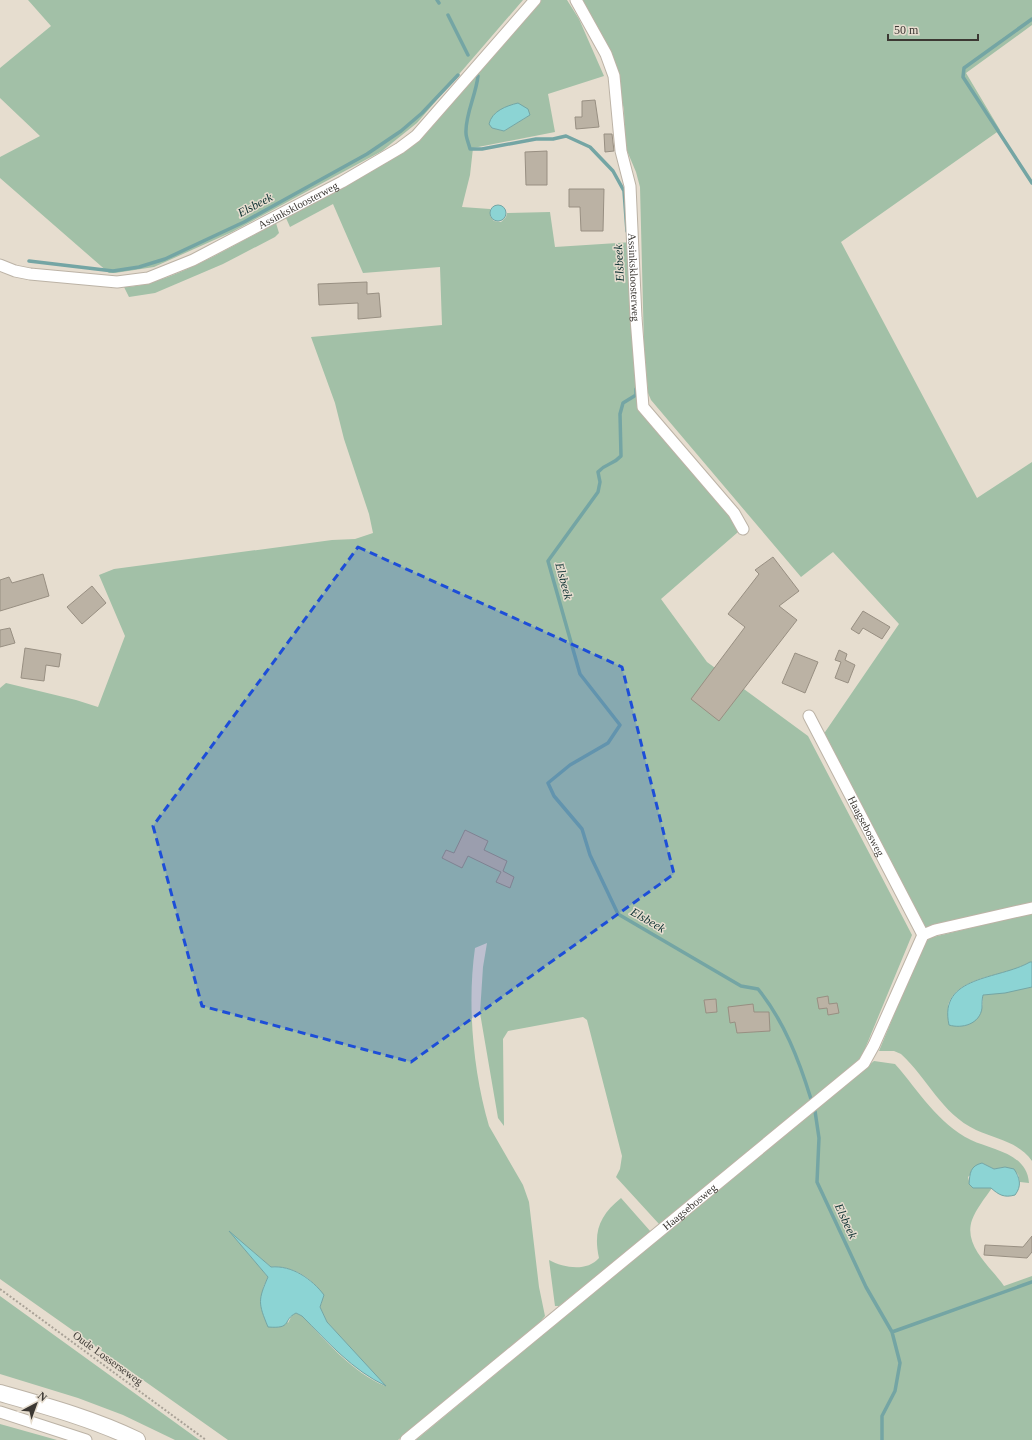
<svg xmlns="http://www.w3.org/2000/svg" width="1032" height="1440" viewBox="0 0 1032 1440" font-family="'Times New Roman',serif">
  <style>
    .green { fill: #a2c0a7; fill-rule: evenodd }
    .water { fill: #8cd4d4; stroke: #74a5a4 }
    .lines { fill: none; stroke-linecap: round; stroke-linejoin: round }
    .stream { stroke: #74a5a4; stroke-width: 3.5 }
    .building { fill: #bbb2a4; stroke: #988f82 }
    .minor-casing { stroke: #bcb3a6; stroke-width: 13 }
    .secondary-casing { stroke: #bcb3a6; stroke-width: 18 }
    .path { stroke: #a9a297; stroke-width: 2; stroke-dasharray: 2 2; stroke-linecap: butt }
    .minor { stroke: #fff; stroke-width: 11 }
    .secondary { stroke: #fff; stroke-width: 16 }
    .marked { fill: #1d4ed8; fill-opacity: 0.2; stroke: #1d4ed8; stroke-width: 3; stroke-dasharray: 8 5; stroke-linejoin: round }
    .labels { text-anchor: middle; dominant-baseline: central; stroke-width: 3; stroke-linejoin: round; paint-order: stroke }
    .street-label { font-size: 11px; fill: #3c3833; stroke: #e6ddcf }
    .water-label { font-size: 12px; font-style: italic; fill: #0d3132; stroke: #e6ddcf }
  </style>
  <rect width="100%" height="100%" fill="#e6ddcf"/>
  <path class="green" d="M28 0H523L417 123 382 151 232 232 154 267 115 273H109L0 178V157L40 136 0 98V68L51 26Z
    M540 0H567L579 19 604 76 548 94 555 132 473 148 470 175 462 207 490 209V216L494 221 501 222 506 217 507 213 550 212 555 247 633 242 641 404 745 526 661 599 707 662 808 736 912 935 862 1056 845 1073 659 1224 616 1177 620 1169 622 1156 587 1020 583 1017 508 1031 503 1039 504 1126 498 1118 480 1013 483 967 487 943 475 948C467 1004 473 1071 489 1126L523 1185 529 1202 539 1287 545 1316 539 1323 398 1440H228L0 1279V688L6 683 76 700 98 707 125 636 99 575 114 569 332 540 355 539 373 533 369 514 344 439 335 403 311 337 442 325 440 267 363 273 333 204 290 227 286 218 395 157ZM530 115 504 131 492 128ZM232 1234 271 1267C287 1265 306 1274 317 1287 320 1290 321 1297 322 1302L320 1307 327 1322 385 1386C352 1372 326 1341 302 1316L296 1313 292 1315 288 1323 263 1288 268 1277Z
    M580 0H1032V25L966 73 1000 130 841 242 977 498 1032 462V903L924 928 823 735 899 624 833 552 801 577 651 400 648 393 644 346 640 187 636 172 625 146 624 110 621 96Z
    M276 223 279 233 275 237 223 264 155 293 129 297 124 287C165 287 238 243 276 223Z
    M1032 913V962C1026 963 1021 967 1015 969 992 977 957 979 948 1005L982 1009 983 995 1032 987V1161C1019 1142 996 1139 976 1130 941 1113 928 1079 901 1054L894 1051H879L924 942 929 938Z
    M874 1061 895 1064C919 1091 937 1123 971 1140 992 1150 1027 1153 1029 1183L1020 1182 1018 1174 1005 1167 994 1169 982 1163 968 1177 969 1181 980 1188H992C985 1198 976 1209 972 1220 963 1246 991 1267 1004 1286L1032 1276V1440H416Z
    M621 1198 651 1232 559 1306H555L549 1260C564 1268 587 1272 599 1258 593 1231 600 1215 621 1198Z
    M0 1296 198 1439 200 1440H175L123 1415 78 1398 0 1374Z
    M0 1424 57 1440H0Z"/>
  <path class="water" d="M518 103 528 109 530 115 504 131 492 128 489 124C492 111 506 106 518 103Z
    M490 213a8 8 0 1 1 16 0a8 8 0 1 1-16 0Z
    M1030 962H1032V987L1005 993 983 995C982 999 982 1003 982 1008 980 1024 962 1029 949 1025 938 975 999 980 1030 962Z
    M982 1163 994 1169 1005 1167 1014 1169C1020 1178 1022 1186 1015 1195 1004 1198 999 1195 991 1188H973L969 1184C970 1173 970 1166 982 1163Z
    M229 1231 271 1267C292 1265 312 1279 324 1295L320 1307 327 1322 386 1386C352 1370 328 1342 302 1316L296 1313C282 1320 293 1329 268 1327 258 1303 258 1300 268 1277Z"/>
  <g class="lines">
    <path class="stream" d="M437 0 439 3
      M448 15 468 55
      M1032 19 964 68 963 77 1032 183
      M478 76C476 95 465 115 466 133 466 138 469 144 470 149H482L536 139H553L566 136 590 147 613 171 624 191 627 231
      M29 261 113 271 139 267 165 259 244 222 367 154 401 131 422 113 458 75
      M636 389V395L623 403 620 414 621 456C612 466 607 462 598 472L600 482 598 492 548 561 580 674 620 725 608 743 570 765 548 783 554 796 582 829 590 855 618 914 741 986 758 989C784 1021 799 1060 811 1099
      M815 1111 819 1138 817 1182 866 1287 892 1332 900 1363 895 1391 882 1416V1440
      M892 1332 1032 1282"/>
  </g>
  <path class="building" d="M595 100 599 127 576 129 575 117H582V101Z
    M604 134H612L614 151 605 152Z
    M547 151V185H526L525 152Z
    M569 189H604L603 231H581L580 207H569Z
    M367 282V294L379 293 381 317 358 319V303L319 305 318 284Z
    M773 557 799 591 779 606 797 620 719 721 691 699 745 627 728 614 759 574 755 570Z
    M43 574 49 596 0 611V580L9 577 12 583Z
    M92 586 106 603 82 624 67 607Z
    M863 611 890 627 882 639 863 628 859 634 851 629Z
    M10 628 15 643 0 647V630Z
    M25 648 61 654 59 667 46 665 44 681 21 678Z
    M839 650 847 654 845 660 855 665 848 683 835 678 841 662 835 660Z
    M795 653 818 662 805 693 782 683Z
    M465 830 488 841 484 850 507 861 503 871 514 877 510 888 496 882 501 872 468 856 462 868 442 858 446 850 454 853Z
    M828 996 829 1004 837 1003 839 1013 828 1015 827 1008 819 1009 817 998Z
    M716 999 717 1012 706 1013 704 1000Z
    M753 1004 754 1012H769L770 1031 737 1033 735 1022 730 1023 728 1007Z
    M1032 1236V1252L1027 1258 984 1255 985 1245 1023 1247Z"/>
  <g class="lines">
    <defs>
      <g id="minor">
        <path id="s1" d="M576 0 606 54 614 76 621 151 630 186 636 318 643 407 734 513 743 529"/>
        <path id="s2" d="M0 265 15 271 30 274 117 282 148 278 193 260 342 182 400 148 416 136 535 0"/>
        <path id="s3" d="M809 716 923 935"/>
        <path d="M0 1412 86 1440"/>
        <path id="s4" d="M406 1440 864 1063 874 1045 923 935 935 930 1032 908"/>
      </g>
      <path id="secondary" d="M0 1393C46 1406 94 1419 137 1440"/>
    </defs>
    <use href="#minor" class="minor-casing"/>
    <use href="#secondary" class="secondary-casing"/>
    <path class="path" d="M0 1289 206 1440"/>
    <use href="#minor" class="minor"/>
    <use href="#secondary" class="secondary"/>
  </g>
  <path class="marked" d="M358 547 622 667 674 874 411 1062 202 1006 153 826Z"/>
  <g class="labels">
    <g class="street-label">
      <text stroke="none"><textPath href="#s2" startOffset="317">Assinkskloosterweg</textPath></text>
      <text stroke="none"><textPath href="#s1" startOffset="288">Assinkskloosterweg</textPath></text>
      <text stroke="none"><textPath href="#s3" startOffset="124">Haagsebosweg</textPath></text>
      <text stroke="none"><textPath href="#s4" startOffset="367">Haagsebosweg</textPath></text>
      <text transform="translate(108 1358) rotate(36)">Oude Losserseweg</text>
    </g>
    <g class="water-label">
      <text transform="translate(255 205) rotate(-28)">Elsbeek</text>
      <text transform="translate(619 263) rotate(-93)">Elsbeek</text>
      <text transform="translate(564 581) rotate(75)">Elsbeek</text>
      <text transform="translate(648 920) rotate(30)">Elsbeek</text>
      <text transform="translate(846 1221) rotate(65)">Elsbeek</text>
    </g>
  </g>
  <g transform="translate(36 1404) rotate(41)" stroke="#e6ddcf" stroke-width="3" paint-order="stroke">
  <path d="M0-3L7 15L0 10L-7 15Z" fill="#3c3833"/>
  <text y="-6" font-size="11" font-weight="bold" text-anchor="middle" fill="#3c3833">N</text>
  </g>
  <path d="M888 34v6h90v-6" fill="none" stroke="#3c3833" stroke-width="2"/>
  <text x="894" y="34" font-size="12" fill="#3c3833" stroke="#e6ddcf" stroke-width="3" paint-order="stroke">50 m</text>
</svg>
